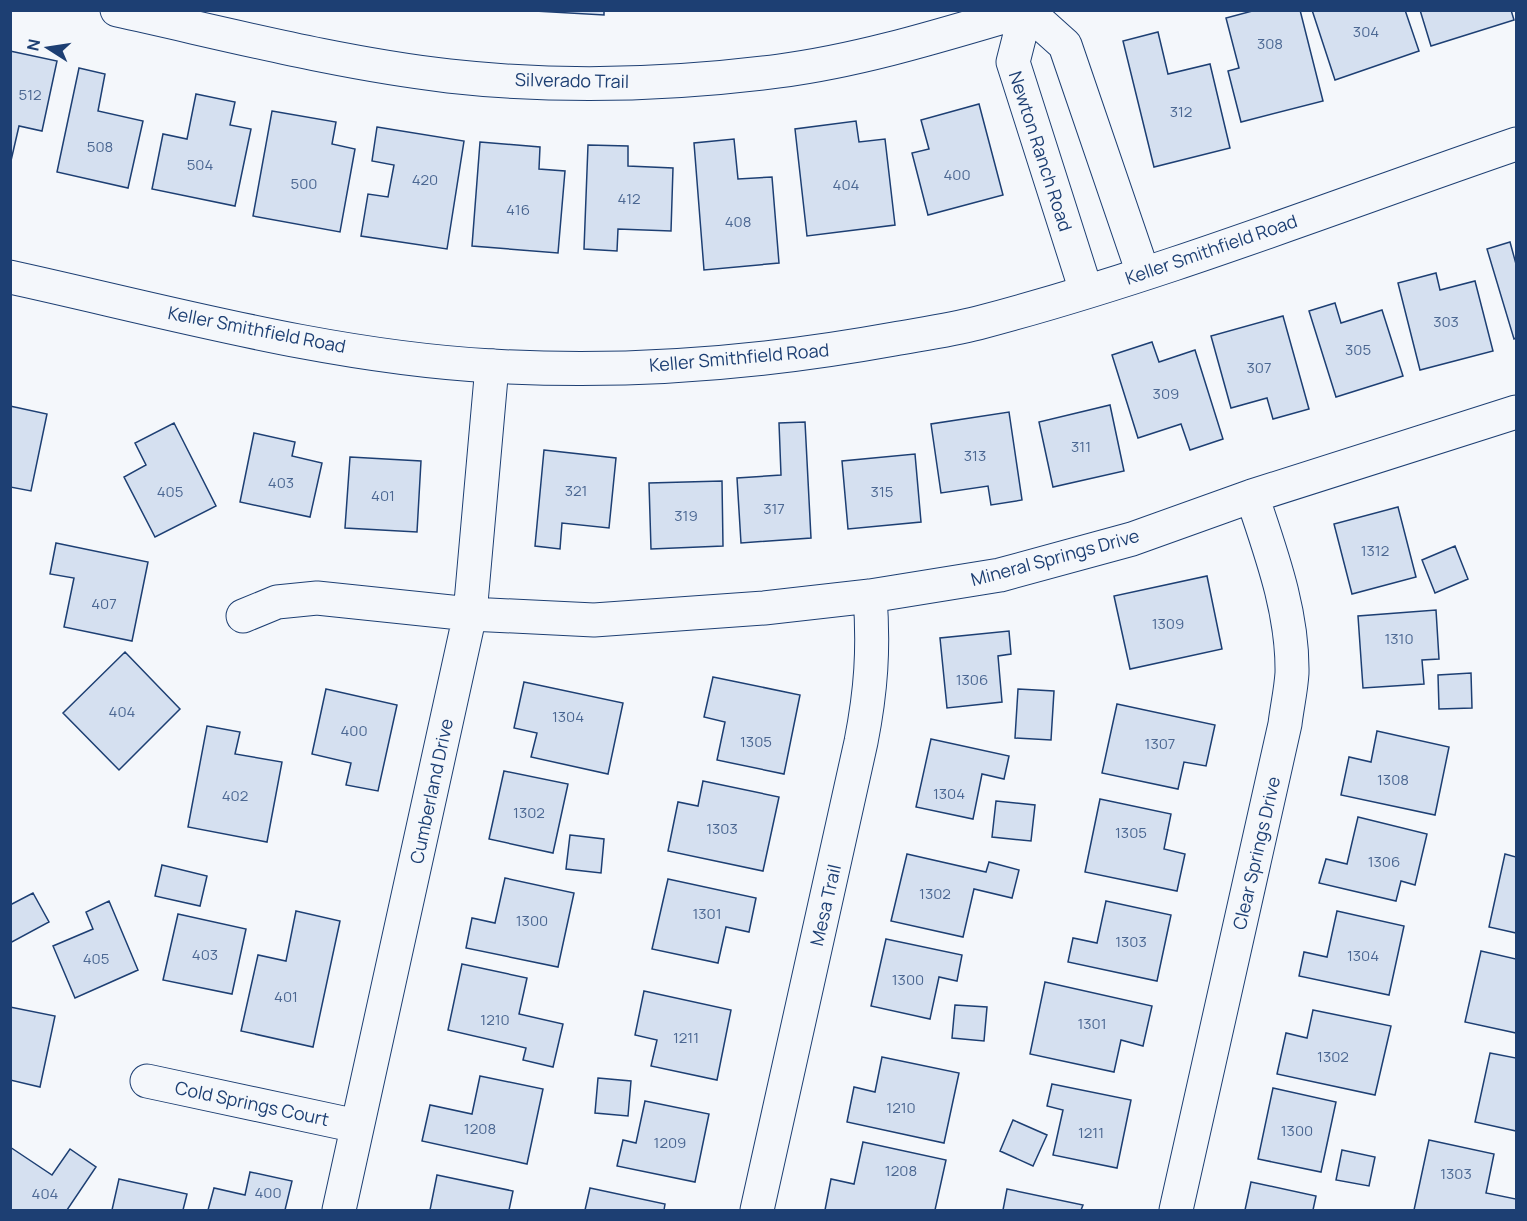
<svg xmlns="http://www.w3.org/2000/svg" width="1527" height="1221" viewBox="0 0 1527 1221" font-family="Manrope,sans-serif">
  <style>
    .building { fill: #d5e0f0; stroke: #1d3f73; stroke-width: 1.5 }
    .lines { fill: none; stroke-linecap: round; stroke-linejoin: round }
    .minor-casing { stroke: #1d3f73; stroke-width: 35 }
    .major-casing { stroke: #1d3f73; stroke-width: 35 }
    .minor { stroke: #f4f7fb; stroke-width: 33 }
    .major { stroke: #f4f7fb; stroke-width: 33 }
    .labels { text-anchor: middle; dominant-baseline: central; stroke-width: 4.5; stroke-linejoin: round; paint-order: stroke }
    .number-label { font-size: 15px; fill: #4b6792 }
    .street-label { font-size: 18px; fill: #1d3f73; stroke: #f4f7fb }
  </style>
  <rect width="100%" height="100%" fill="#f4f7fb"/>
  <path class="building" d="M517 10H604V15Z
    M1256 10H1300L1323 101 1241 122 1228 71 1239 68 1226 18Z
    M1312 10H1405L1419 51 1335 80Z
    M1420 10H1511L1514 20 1431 46Z
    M1158 32 1168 74 1210 64 1230 148 1154 167 1123 41Z
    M10 51 57 61 42 131 19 126 10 165Z
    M79 68 105 74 98 111 143 121 128 188 57 172Z
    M196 94 235 102 230 125 251 129 235 206 152 189 163 134 187 139Z
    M979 104 1003 195 928 215 912 153 929 149 921 120Z
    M272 111 336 122 332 144 355 149 340 232 253 216Z
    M856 121 859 142 885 139 895 225 807 236 795 129Z
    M377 127 464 141 447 249 361 236 368 194 388 197 394 165 372 161Z
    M734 139 738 179 772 177 779 263 704 270 694 143Z
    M480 142 540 147 539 169 565 171 558 253 472 246Z
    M588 145 628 146V166L673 168 671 231 618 229 617 251 584 249Z
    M1510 242 1516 264V338L1514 339 1487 249Z
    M1436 273 1440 290 1475 281 1493 351 1420 370 1398 283Z
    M1335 303 1341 323 1382 310 1403 376 1336 397 1309 311Z
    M1283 316 1309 409 1273 419 1267 398 1231 408 1211 336Z
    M1152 342 1159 362 1195 350 1223 439 1190 450 1181 424 1138 438 1112 355Z
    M1110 405 1124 471 1053 487 1039 422Z
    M10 406 47 414 31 491 10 487Z
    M1009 412 1022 500 991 505 988 486 941 493 931 424Z
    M805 422 811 538 741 543 737 478 781 475 779 423Z
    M174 423 216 506 155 537 124 477 146 465 135 443Z
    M254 433 295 442 292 456 322 463 310 517 240 502Z
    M544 450 616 458 609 528 562 523 560 549 535 546Z
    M915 454 921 522 848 529 842 461Z
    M350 457 421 461 417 532 345 528Z
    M722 481 723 546 651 549 649 483Z
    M1398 507 1416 577 1352 594 1334 524Z
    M56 543 148 562 132 641 64 627 74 578 50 574Z
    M1455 546 1468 579 1435 593 1422 560Z
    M1207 576 1222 649 1130 669 1114 596Z
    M1436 610 1439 659 1422 660 1424 684 1363 688 1358 616Z
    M1009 631 1011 654 998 656 1002 702 947 708 940 638Z
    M125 652 180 709 119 770 63 713Z
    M1471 673 1472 708 1439 709 1438 675Z
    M713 677 800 695 784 774 717 760 725 722 704 717Z
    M524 682 623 703 608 774 531 757 537 733 514 728Z
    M326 689 397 705 378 791 346 785 351 763 312 754Z
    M1018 689 1054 691 1051 740 1015 738Z
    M1117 704 1215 725 1206 766 1184 762 1178 789 1102 773Z
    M207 726 240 732 235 754 282 762 267 842 188 827Z
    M1377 731 1449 747 1435 815 1341 795 1349 757 1371 762Z
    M931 739 1009 756 1004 779 982 774 973 819 916 807Z
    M504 771 568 784 553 853 489 839Z
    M703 781 779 797 763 871 668 851 678 802 698 806Z
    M1100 799 1171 814 1164 849 1185 854 1177 891 1085 872Z
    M996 801 1035 805 1031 841 992 837Z
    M1358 817 1427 834 1415 885 1401 881 1396 901 1319 883 1326 859 1347 864Z
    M570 835 604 839 601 873 566 869Z
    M907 854 986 872 989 862 1019 870 1012 898 974 889 963 937 891 921Z
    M1505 854 1516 857V933L1489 927Z
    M162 865 207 876 200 906 155 896Z
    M505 878 574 893 558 967 466 948 472 918 495 923Z
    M668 879 756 898 749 932 726 927 718 963 652 949Z
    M33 893 49 922 10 943V905Z
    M109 901 138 970 75 998 53 946 93 929 86 912Z
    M1106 901 1171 915 1157 981 1068 962 1073 938 1097 943Z
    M296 911 340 921 313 1047 241 1031 258 955 286 961Z
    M1337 911 1404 926 1389 995 1299 976 1304 952 1327 957Z
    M178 914 246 929 232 994 163 980Z
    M886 939 962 955 957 981 939 977 930 1019 871 1006Z
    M1481 951 1516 959V1033L1465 1022Z
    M462 964 527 978 519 1014 563 1024 553 1067 523 1060 526 1048 448 1030Z
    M1045 982 1152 1006 1143 1046 1121 1040 1114 1072 1030 1054Z
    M644 991 731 1010 717 1080 651 1066 657 1040 635 1035Z
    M955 1005 987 1007 984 1041 952 1038Z
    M10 1007 55 1016 40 1087 10 1080Z
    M1313 1010 1391 1026 1375 1095 1277 1074 1286 1033 1307 1038Z
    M1490 1053 1516 1058V1131L1475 1122Z
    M882 1057 959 1073 944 1143 847 1122 854 1087 875 1092Z
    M480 1076 543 1089 527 1164 422 1141 430 1105 472 1114Z
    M598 1078 631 1081 628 1116 595 1113Z
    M1052 1084 1131 1100 1117 1168 1053 1155 1063 1110 1047 1106Z
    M1273 1088 1336 1102 1321 1172 1258 1159Z
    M645 1101 709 1114 695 1182 617 1166 623 1140 636 1143Z
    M1013 1120 1047 1135 1033 1166 1000 1151Z
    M1429 1140 1494 1154 1486 1193 1516 1199V1210H1414Z
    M863 1142 946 1160 935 1210H825L831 1179 854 1184Z
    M10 1147 52 1175 70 1149 96 1167 67 1210H10Z
    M1342 1150 1375 1157 1369 1186 1336 1180Z
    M250 1172 292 1181 285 1210H208L214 1188 245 1195Z
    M437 1175 513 1191 509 1210H430Z
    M119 1179 187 1194 183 1210H112Z
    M1251 1182 1316 1196 1313 1210H1245Z
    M590 1188 665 1204 664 1210H585Z
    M1007 1189 1083 1205 1081 1210H1003Z"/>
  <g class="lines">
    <defs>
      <path id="minor" d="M117 10C227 34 337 63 449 76 557 88 671 85 779 71 863 60 945 34 1027 10
        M1026 10 1065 45 1143 273
        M1026 11 1013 62 1086 291
        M243 616 277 602 317 598 470 614 594 620 764 608 870 596 1000 575 1132 539 1252 496 1516 412
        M147 1081 357 1126
        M339 1210 470 614 492 366
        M757 1210 861 742C871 691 874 649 870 596
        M1176 1210 1285 724C1287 707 1291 690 1292 673 1293 612 1271 553 1252 496"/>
      <path id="major" d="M10 277C169 312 329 357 492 366 626 374 762 363 894 339 922 334 951 330 978 323 1161 275 1338 205 1516 144"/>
    </defs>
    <use href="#minor" class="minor-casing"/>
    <use href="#major" class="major-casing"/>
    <use href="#minor" class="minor"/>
    <use href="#major" class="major"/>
  </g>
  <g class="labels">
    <g class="number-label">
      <text x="1366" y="31">304</text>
      <text x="1270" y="43">308</text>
      <text x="30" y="94">512</text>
      <text x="1181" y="111">312</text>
      <text x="100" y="146">508</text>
      <text x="200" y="164">504</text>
      <text x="957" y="174">400</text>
      <text x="425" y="179">420</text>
      <text x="304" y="183">500</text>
      <text x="846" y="184">404</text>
      <text x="629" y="198">412</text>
      <text x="518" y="209">416</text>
      <text x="738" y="221">408</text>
      <text x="1446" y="321">303</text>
      <text x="1358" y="349">305</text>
      <text x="1259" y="367">307</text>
      <text x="1166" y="393">309</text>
      <text x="1081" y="446">311</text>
      <text x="975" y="455">313</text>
      <text x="281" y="482">403</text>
      <text x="576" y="490">321</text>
      <text x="170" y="491">405</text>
      <text x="882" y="491">315</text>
      <text x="383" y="495">401</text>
      <text x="774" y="508">317</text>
      <text x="686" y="515">319</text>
      <text x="1375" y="550">1312</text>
      <text x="104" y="603">407</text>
      <text x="1168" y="623">1309</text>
      <text x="1399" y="638">1310</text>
      <text x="972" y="679">1306</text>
      <text x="122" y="711">404</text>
      <text x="568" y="716">1304</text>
      <text x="354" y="730">400</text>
      <text x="756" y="741">1305</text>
      <text x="1160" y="743">1307</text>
      <text x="1393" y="779">1308</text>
      <text x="949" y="793">1304</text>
      <text x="235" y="795">402</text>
      <text x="529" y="812">1302</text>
      <text x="722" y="828">1303</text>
      <text x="1131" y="832">1305</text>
      <text x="1384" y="861">1306</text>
      <text x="935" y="893">1302</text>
      <text x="707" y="913">1301</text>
      <text x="532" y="920">1300</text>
      <text x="1131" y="941">1303</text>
      <text x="205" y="954">403</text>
      <text x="1363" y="955">1304</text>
      <text x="96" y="958">405</text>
      <text x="908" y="979">1300</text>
      <text x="286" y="996">401</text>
      <text x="495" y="1019">1210</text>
      <text x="1092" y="1023">1301</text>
      <text x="686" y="1037">1211</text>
      <text x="1333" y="1056">1302</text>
      <text x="901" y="1107">1210</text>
      <text x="480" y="1128">1208</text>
      <text x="1297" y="1130">1300</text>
      <text x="1091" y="1132">1211</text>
      <text x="670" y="1142">1209</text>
      <text x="901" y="1170">1208</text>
      <text x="1456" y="1173">1303</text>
      <text x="268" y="1192">400</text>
      <text x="45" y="1193">404</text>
    </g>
    <g class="street-label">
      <text transform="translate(572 80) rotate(1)">Silverado Trail</text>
      <text transform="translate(1041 151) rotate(72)">Newton Ranch Road</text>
      <text transform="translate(1211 249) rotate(-19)">Keller Smithfield Road</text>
      <text transform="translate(257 329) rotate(11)">Keller Smithfield Road</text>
      <text transform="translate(739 357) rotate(-5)">Keller Smithfield Road</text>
      <text transform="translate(1055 557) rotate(-15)">Mineral Springs Drive</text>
      <text transform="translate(431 791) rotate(-78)">Cumberland Drive</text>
      <text transform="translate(1256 853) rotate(-77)">Clear Springs Drive</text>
      <text transform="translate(825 905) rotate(-77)">Mesa Trail</text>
      <text transform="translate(252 1103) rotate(12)">Cold Springs Court</text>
    </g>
  </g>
  <rect width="1527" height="1221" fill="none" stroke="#1d3f73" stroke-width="24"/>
  <g transform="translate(48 48) rotate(282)" stroke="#f4f7fb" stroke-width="4.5" paint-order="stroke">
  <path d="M0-4.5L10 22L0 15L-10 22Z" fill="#1d3f73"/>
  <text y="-9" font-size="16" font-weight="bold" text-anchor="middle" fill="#1d3f73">N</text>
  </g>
</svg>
